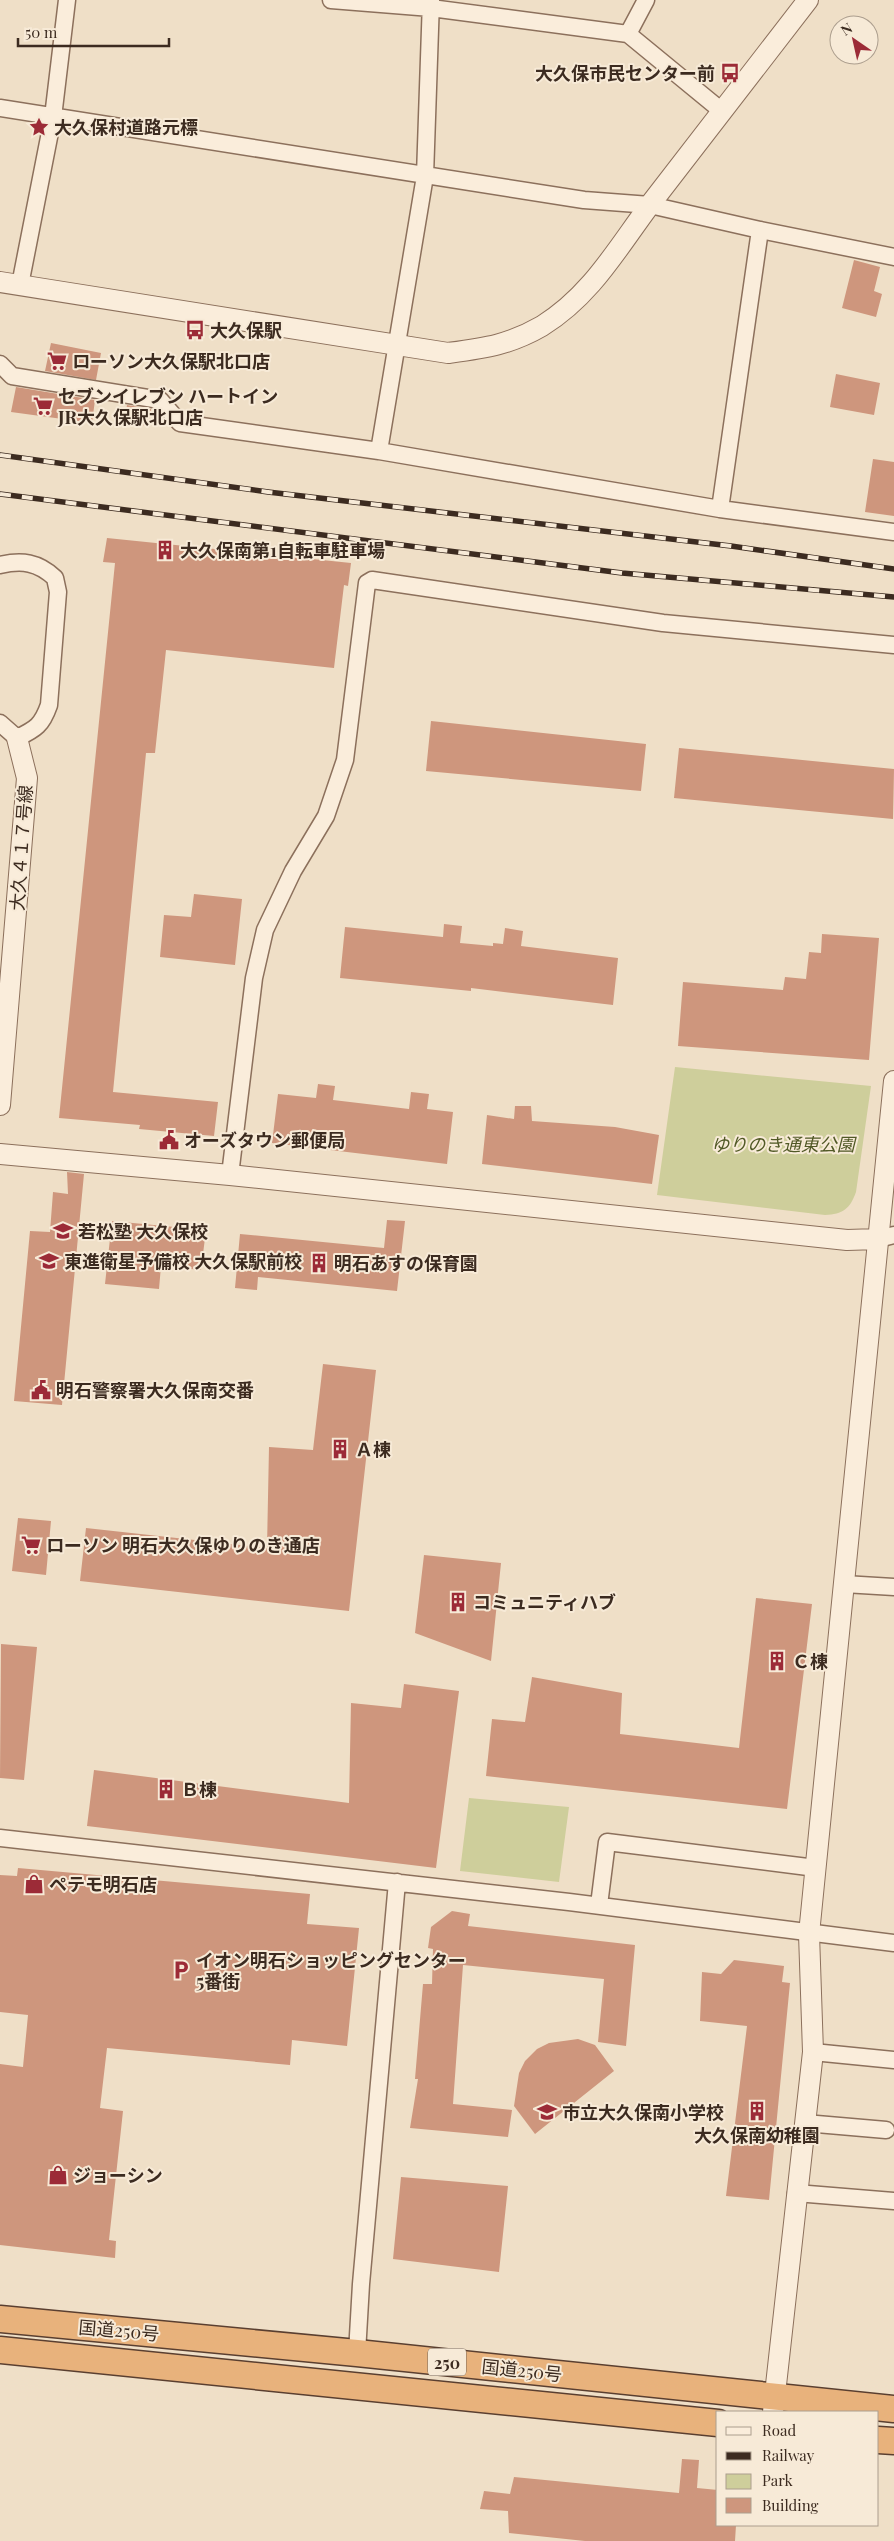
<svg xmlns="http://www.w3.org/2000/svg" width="894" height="2541" viewBox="0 0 894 2541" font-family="'Playfair Display','Noto Sans JP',serif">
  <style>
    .green { fill: #cece9b }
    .building { fill: #ce967d }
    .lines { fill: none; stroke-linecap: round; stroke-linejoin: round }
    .minor-casing { stroke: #8c705c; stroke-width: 19 }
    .tertiary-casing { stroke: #8c705c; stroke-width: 22 }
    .trunk-casing { stroke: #5a3f30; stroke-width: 29 }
    .minor { stroke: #faeddb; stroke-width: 16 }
    .tertiary { stroke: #faeddb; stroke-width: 20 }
    .trunk { stroke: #e8b27c; stroke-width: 26 }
    .rail-casing { stroke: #3c2b20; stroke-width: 5.5 }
    .rail { stroke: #f7ead7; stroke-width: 4; stroke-dasharray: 11; stroke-linecap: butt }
    .labels { text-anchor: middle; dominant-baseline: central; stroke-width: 4; stroke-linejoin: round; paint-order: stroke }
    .shield { fill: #f7ead7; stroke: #746457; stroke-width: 1 }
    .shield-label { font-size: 16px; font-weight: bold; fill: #3c2b20 }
    .poi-label { font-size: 18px; font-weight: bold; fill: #3c2b20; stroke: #f7ead7; text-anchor: start }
    .street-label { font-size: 18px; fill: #3c2b20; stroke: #f7ead7 }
    .park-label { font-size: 18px; font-style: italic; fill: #515926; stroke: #f7ead7 }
  </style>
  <rect width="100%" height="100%" fill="#efdfc7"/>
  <path class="green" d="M675 1067 871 1086 856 1192C850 1209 843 1214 825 1215L657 1195Z
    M469 1798 569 1807 559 1882 460 1871Z"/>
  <path class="building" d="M854 260 880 267 874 291 882 294 876 317 842 308Z
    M51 343 101 353 96 380 45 371Z
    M836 374 880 383 874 415 830 407Z
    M16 387 95 400 92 423 11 412Z
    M127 405 151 409 148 426 124 422Z
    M873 459 894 462V516L865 512Z
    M107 538 351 563 348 586 344 585 334 668 166 650 155 753H146L113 1092 218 1102 214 1136 139 1129 140 1125 59 1118 115 563 103 562Z
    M431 721 646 744 641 791 426 771Z
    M679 748 894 769 893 819 674 798Z
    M194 894 242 899 235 965 160 957 164 915 191 917Z
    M444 924 462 926 460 943 493 946V943L503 944 505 928 523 931 521 946 618 958 613 1005 471 988V991L340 978 345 927 443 937Z
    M822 934 879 938 869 1060 678 1046 683 982 783 990 785 977 806 979 809 952 821 953Z
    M318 1084 335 1086 333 1100 409 1109 411 1092 429 1094 427 1109 453 1112 447 1164 272 1143 278 1094 316 1098Z
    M515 1106H531L532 1121 615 1127 659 1135 652 1184 482 1164 487 1115 514 1119Z
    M67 1172 84 1174 62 1405 14 1401 30 1231 50 1232 53 1192 68 1194Z
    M387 1220 405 1221 397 1291 258 1277 257 1290 235 1288 240 1234 384 1248Z
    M112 1221 206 1230 201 1270 161 1266 159 1289 105 1284Z
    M323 1364 376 1370 349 1611 80 1581 86 1528 267 1548 269 1447 313 1450Z
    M18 1518 51 1521 46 1575 12 1571Z
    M424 1555 501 1563 491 1661 415 1633Z
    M756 1598 812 1604 787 1809 486 1776 492 1719 525 1722 532 1677 622 1693 620 1734 739 1748Z
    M1 1644 37 1647 24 1780 0 1778Z
    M404 1684 459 1691 436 1868 87 1826 94 1770 349 1803 351 1703 401 1708Z
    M18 1868 310 1894 307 1924 359 1928 347 2046 292 2040 290 2065 107 2048 100 2108 123 2111 109 2240 116 2241 115 2258 0 2245V2064L23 2067 28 2015 0 2012V1875L17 1876Z
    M452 1911 470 1914 468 1926 635 1945 626 2046 598 2042 604 1979 463 1965 453 2104 512 2110 508 2137 410 2128 418 2079H415L423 1984H432L433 1949 428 1948 431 1927Z
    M734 1960 784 1966 782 1982 790 1983 769 2200 726 2196 747 2026 700 2021 702 1972 721 1974Z
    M578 2039 595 2045 614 2071 535 2134 514 2106 519 2073 525 2061 537 2049 549 2043Z
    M401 2177 508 2186 499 2272 393 2259Z
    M682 2459 699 2460 697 2488 718 2490V2525H736L735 2541H585L509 2533 508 2511 480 2509 484 2491 510 2494 514 2477 679 2493Z"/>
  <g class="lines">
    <defs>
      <path id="minor" d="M331 0 431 8 628 34 723 112
        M628 34 646 0
        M0 108 584 200 650 205 760 230 894 257
        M20 285 53 117 67 0
        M0 364 12 376 160 400 180 423 379 451 720 509 894 532
        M379 451 425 176 431 0
        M720 509 760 230
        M0 565C22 560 38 562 55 578L58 592 49 705C42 725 36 729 17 738L0 723
        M230 1175 254 978 265 930 293 871 326 816 345 760 367 583 372 580 663 623 894 645
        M878 1239 894 1235
        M844 1584 894 1587
        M0 1838 569 1902 894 1943
        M599 1905 607 1842 816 1868
        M813 2052 894 2060
        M805 2123 886 2130
        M796 2193 894 2201
        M357 2353 361 2284 397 1882"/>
      <path id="tertiary" d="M0 282 448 353C485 348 509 345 542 326 592 295 618 247 652 202 704 135 756 68 808 0
        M0 1105 27 778 17 738
        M0 1154 230 1175 847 1240 878 1239
        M773 2412 813 2052 809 1934 894 1081"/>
      <path id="trunk" d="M0 2319 357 2353 894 2409
        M0 2350 718 2423
        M878 2440 894 2441"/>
    </defs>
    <use href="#minor" class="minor-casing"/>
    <use href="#tertiary" class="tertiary-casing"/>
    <use href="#trunk" class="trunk-casing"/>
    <use href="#minor" class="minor"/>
    <use href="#tertiary" class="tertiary"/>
    <use href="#trunk" class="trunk"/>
    <defs>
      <path id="rail" d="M0 455 268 492 731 546 894 569
        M0 494 622 573 894 597"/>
    </defs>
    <use href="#rail" class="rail-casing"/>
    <use href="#rail" class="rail"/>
  </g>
  <defs>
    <symbol id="bus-bare" viewBox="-9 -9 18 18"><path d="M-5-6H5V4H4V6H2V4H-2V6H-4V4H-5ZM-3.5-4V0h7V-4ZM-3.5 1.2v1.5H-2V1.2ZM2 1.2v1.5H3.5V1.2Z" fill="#9c2b37" stroke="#f7ead7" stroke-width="2.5" paint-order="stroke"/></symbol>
    <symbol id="sight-bare" viewBox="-9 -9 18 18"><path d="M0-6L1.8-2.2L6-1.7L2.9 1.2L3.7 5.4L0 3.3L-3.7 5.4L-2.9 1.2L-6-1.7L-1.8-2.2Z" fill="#9c2b37" stroke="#f7ead7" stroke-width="2.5" paint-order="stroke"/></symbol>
    <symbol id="supermarket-bare" viewBox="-9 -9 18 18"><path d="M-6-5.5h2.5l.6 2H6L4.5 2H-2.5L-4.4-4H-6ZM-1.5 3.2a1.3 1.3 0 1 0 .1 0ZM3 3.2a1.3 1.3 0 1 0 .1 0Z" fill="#9c2b37" stroke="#f7ead7" stroke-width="2.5" paint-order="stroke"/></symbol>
    <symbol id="building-bare" viewBox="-9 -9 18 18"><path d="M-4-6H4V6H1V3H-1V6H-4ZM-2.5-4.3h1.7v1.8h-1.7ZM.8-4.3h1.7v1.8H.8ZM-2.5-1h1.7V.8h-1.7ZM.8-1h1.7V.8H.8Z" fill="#9c2b37" stroke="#f7ead7" stroke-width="2.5" paint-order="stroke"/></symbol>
    <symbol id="civic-bare" viewBox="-9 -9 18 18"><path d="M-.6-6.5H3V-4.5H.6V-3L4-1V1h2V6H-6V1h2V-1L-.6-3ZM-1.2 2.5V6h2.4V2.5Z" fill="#9c2b37" stroke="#f7ead7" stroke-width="2.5" paint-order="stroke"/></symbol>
    <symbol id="school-bare" viewBox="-9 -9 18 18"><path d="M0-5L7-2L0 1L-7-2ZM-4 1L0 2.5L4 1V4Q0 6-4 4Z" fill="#9c2b37" stroke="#f7ead7" stroke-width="2.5" paint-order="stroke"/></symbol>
    <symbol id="shop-bare" viewBox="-9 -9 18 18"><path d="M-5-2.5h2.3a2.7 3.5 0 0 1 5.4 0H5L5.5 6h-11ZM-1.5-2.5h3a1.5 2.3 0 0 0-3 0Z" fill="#9c2b37" stroke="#f7ead7" stroke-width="2.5" paint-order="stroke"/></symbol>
    <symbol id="parking-bare" viewBox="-9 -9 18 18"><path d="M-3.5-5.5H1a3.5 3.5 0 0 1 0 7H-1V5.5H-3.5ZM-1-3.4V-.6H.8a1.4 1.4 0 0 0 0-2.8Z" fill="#9c2b37" stroke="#f7ead7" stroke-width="2.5" paint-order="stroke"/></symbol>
  </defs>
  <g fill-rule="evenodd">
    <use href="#bus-bare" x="716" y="59" width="28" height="28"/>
    <use href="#sight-bare" x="25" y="113" width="28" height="28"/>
    <use href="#bus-bare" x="181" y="316" width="28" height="28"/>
    <use href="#supermarket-bare" x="43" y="347" width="28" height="28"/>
    <use href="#supermarket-bare" x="29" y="392" width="28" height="28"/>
    <use href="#building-bare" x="151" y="536" width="28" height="28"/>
    <use href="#civic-bare" x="155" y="1126" width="28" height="28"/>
    <use href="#school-bare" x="49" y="1217" width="28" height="28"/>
    <use href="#school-bare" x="35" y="1247" width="28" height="28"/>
    <use href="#building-bare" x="305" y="1249" width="28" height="28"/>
    <use href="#civic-bare" x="27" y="1376" width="28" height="28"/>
    <use href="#building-bare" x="326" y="1435" width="28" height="28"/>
    <use href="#supermarket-bare" x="17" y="1531" width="28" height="28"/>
    <use href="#building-bare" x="444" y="1588" width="28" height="28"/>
    <use href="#building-bare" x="763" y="1647" width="28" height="28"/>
    <use href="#building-bare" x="152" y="1775" width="28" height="28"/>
    <use href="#shop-bare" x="20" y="1870" width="28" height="28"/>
    <use href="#parking-bare" x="167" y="1956" width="28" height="28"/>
    <use href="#building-bare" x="743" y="2097" width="28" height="28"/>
    <use href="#school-bare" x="533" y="2098" width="28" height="28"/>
    <use href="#shop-bare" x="44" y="2161" width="28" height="28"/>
  </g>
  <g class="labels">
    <rect class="shield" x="428" y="2348.5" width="38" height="27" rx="4"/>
    <g class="shield-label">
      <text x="447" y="2362">250</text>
    </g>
    <g class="poi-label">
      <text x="715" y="73" text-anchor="end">大久保市民センター前</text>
      <text x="54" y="127">大久保村道路元標</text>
      <text x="210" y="330">大久保駅</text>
      <text x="72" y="361">ローソン大久保駅北口店</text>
      <text x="58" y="396">セブンイレブン ハートイン<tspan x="58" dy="21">JR大久保駅北口店</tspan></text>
      <text x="180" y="550">大久保南第1自転車駐車場</text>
      <text x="184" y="1140">オーズタウン郵便局</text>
      <text x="78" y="1231">若松塾 大久保校</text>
      <text x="64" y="1261">東進衛星予備校 大久保駅前校</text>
      <text x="334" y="1263">明石あすの保育園</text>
      <text x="56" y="1390">明石警察署大久保南交番</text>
      <text x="355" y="1449">Ａ棟</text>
      <text x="46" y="1545">ローソン 明石大久保ゆりのき通店</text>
      <text x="473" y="1602">コミュニティハブ</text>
      <text x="792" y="1661">Ｃ棟</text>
      <text x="181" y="1789">Ｂ棟</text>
      <text x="49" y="1884">ペテモ明石店</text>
      <text x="196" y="1960">イオン明石ショッピングセンター<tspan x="196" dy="21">5番街</tspan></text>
      <text x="562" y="2112">市立大久保南小学校</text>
      <text x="757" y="2135" text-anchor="middle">大久保南幼稚園</text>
      <text x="73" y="2175">ジョーシン</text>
    </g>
    <g class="street-label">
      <text transform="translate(21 848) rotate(-86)">大久４１７号線</text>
      <text transform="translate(119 2330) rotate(5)">国道250号</text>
      <text transform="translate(522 2370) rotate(6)">国道250号</text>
    </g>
    <g class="park-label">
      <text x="783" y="1144">ゆりのき通東公園</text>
    </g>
  </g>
  <rect x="716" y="2411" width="162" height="115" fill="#f7ead7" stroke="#ac9e8e"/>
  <rect x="726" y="2427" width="25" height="8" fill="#faeddb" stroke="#ac9e8e"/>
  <text x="762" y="2436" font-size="15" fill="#3c2b20">Road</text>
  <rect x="726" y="2452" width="25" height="8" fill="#3c2b20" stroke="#ac9e8e"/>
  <text x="762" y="2461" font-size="15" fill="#3c2b20">Railway</text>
  <rect x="726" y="2474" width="25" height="15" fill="#cece9b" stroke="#ac9e8e"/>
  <text x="762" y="2486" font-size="15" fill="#3c2b20">Park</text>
  <rect x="726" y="2498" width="25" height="15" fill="#ce967d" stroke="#ac9e8e"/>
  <text x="762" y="2511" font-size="15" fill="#3c2b20">Building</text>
  <g transform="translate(854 40) rotate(326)"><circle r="24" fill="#f7ead7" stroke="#ac9e8e"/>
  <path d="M0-4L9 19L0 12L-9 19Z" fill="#9c2b37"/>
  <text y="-8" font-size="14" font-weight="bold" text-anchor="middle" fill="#3c2b20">N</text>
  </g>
  <path d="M18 38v8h151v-8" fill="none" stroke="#3c2b20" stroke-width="2.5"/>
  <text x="25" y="38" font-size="15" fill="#3c2b20" stroke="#f7ead7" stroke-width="4" paint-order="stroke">50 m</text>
</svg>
